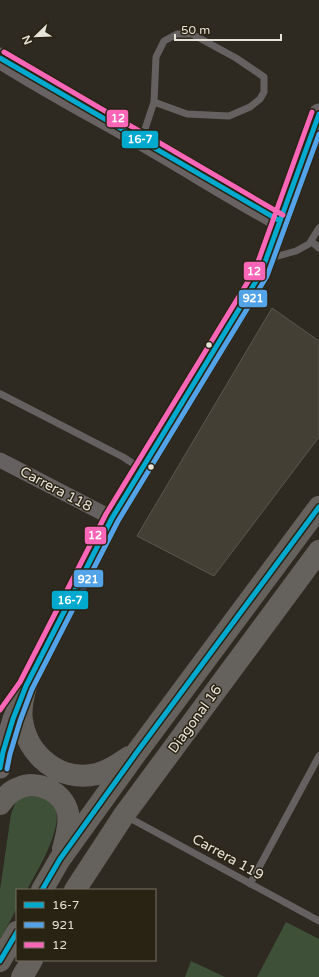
<svg xmlns="http://www.w3.org/2000/svg" width="319" height="977" viewBox="0 0 319 977" font-family="'Varela Round',sans-serif">
  <style>
    .grass { fill: #3e5037 }
    .building { fill: #433f34; stroke: #5b574f }
    .lines { fill: none; stroke-linecap: round; stroke-linejoin: round }
    .lane { stroke: #656161; stroke-width: 7 }
    .street { stroke: #656161; stroke-width: 15 }
    .secondary { stroke: #686362; stroke-width: 21 }
    .primary { stroke: #65615d; stroke-width: 22 }
    .bus-1-casing { stroke: #292313; stroke-width: 8 }
    .bus-2-casing { stroke: #292313; stroke-width: 8 }
    .bus-3-casing { stroke: #292313; stroke-width: 8 }
    .bus-1 { stroke: #00a9ce; stroke-width: 5 }
    .bus-2 { stroke: #53a3e8; stroke-width: 5 }
    .bus-3 { stroke: #fa66b7; stroke-width: 5 }
    .bus-dot { fill: #e6e3d8; stroke: #292313; stroke-width: 1.5 }
    .labels { text-anchor: middle; dominant-baseline: central; stroke-width: 3; stroke-linejoin: round; paint-order: stroke }
    .street-label { font-size: 14px; fill: #e6e3d8; stroke: #292313 }
    .line-badge { stroke: #292313; stroke-width: 1.5 }
    .badge-label { font-size: 11px; text-anchor: middle; font-weight: bold; fill: #fff }
  </style>
  <rect width="100%" height="100%" fill="#2e2a21"/>
  <path class="grass" d="M23 795 48 796C50 799 53 803 55 806 64 828 37 871 27 890H17V908L0 940V890L11 814 16 801Z
    M286 922 319 939V977H257Z
    M191 961 225 977H185Z"/>
  <path class="building" d="M272 308 319 341V437L214 576 137 536Z"/>
  <g class="lines">
    <path class="lane" d="M142 138 154 102 156 57 164 41 177 34H192L236 58 264 77V92L260 99 250 107 229 116 187 114 154 102
      M311 241 319 248
      M271 258 296 251 309 244 319 228
      M1 394 123 457 140 468
      M126 816 319 921
      M250 884 319 756"/>
    <path class="street" d="M0 460 112 518"/>
    <path class="secondary" d="M0 58C46 87 93 112 140 139 187 166 233 195 280 221
      M0 768 3 752 13 719 26 686 112 518 261 273 319 114"/>
    <path class="primary" d="M26 686C23 697 20 709 22 720 27 755 60 783 97 774 109 771 119 764 129 757
      M0 804C5 797 10 791 19 788 37 779 64 792 68 813 70 826 66 837 63 849
      M42 890 60 859 137 752 319 507
      M75 890 124 815 319 551
      M0 961 17 932
      M22 977 32 960"/>
    <defs>
      <path id="bus-1" d="M0 58 280 221
        M0 768 3 752 13 719 26 686 112 518 261 273 319 114
        M42 890 60 859 137 752 319 507
        M0 961 17 932"/>
      <path id="bus-2" d="M7 769 10 754 20 721 32 689 118 521 267 276 319 134"/>
      <path id="bus-3" d="M4 52 283 215
        M0 710 20 682 106 514 255 270 312 112"/>
    </defs>
    <use href="#bus-1" class="bus-1-casing"/>
    <use href="#bus-2" class="bus-2-casing"/>
    <use href="#bus-3" class="bus-3-casing"/>
    <use href="#bus-1" class="bus-1"/>
    <use href="#bus-2" class="bus-2"/>
    <use href="#bus-3" class="bus-3"/>
  </g>
  <g class="bus-dot">
    <circle cx="209" cy="345" r="3.5"/>
    <circle cx="151" cy="467" r="3.5"/>
  </g>
  <g class="labels">
    <g class="street-label">
      <text transform="translate(56 489) rotate(28)">Carrera 118</text>
      <text transform="translate(195 719) rotate(-54)">Diagonal 16</text>
      <text transform="translate(228 857) rotate(29)">Carrera 119</text>
    </g>
  </g>
  <g class="line-badge">
    <rect x="106" y="109" width="23" height="19" rx="4" fill="#fa66b7"/>
    <rect x="121" y="130" width="38" height="19" rx="4" fill="#00a9ce"/>
    <rect x="243" y="261" width="23" height="20" rx="4" fill="#fa66b7"/>
    <rect x="238" y="289" width="30" height="19" rx="4" fill="#53a3e8"/>
    <rect x="84" y="526" width="23" height="19" rx="4" fill="#fa66b7"/>
    <rect x="73" y="569" width="31" height="19" rx="4" fill="#53a3e8"/>
    <rect x="51" y="590" width="38" height="20" rx="4" fill="#00a9ce"/>
  </g>
  <g class="badge-label">
    <text x="118" y="122">12</text>
    <text x="140" y="143">16-7</text>
    <text x="254" y="275">12</text>
    <text x="253" y="302">921</text>
    <text x="95" y="539">12</text>
    <text x="88" y="583">921</text>
    <text x="70" y="604">16-7</text>
  </g>
  <rect x="16" y="889" width="140" height="72" fill="#292313" stroke="#757062"/>
  <rect x="24" y="902" width="20" height="6" fill="#00a9ce" stroke="#757062"/>
  <text x="52" y="909" font-size="12" fill="#e6e3d8">16-7</text>
  <rect x="24" y="922" width="20" height="6" fill="#53a3e8" stroke="#757062"/>
  <text x="52" y="929" font-size="12" fill="#e6e3d8">921</text>
  <rect x="24" y="942" width="20" height="6" fill="#fa66b7" stroke="#757062"/>
  <text x="52" y="949" font-size="12" fill="#e6e3d8">12</text>
  <g transform="translate(36 36) rotate(247)" stroke="#292313" stroke-width="3" paint-order="stroke">
  <path d="M0-3L7 15L0 10L-7 15Z" fill="#e6e3d8"/>
  <text y="-6" font-size="11" font-weight="bold" text-anchor="middle" fill="#e6e3d8">N</text>
  </g>
  <path d="M175 34v6h106v-6" fill="none" stroke="#e6e3d8" stroke-width="2"/>
  <text x="181" y="34" font-size="12" fill="#e6e3d8" stroke="#292313" stroke-width="3" paint-order="stroke">50 m</text>
</svg>
